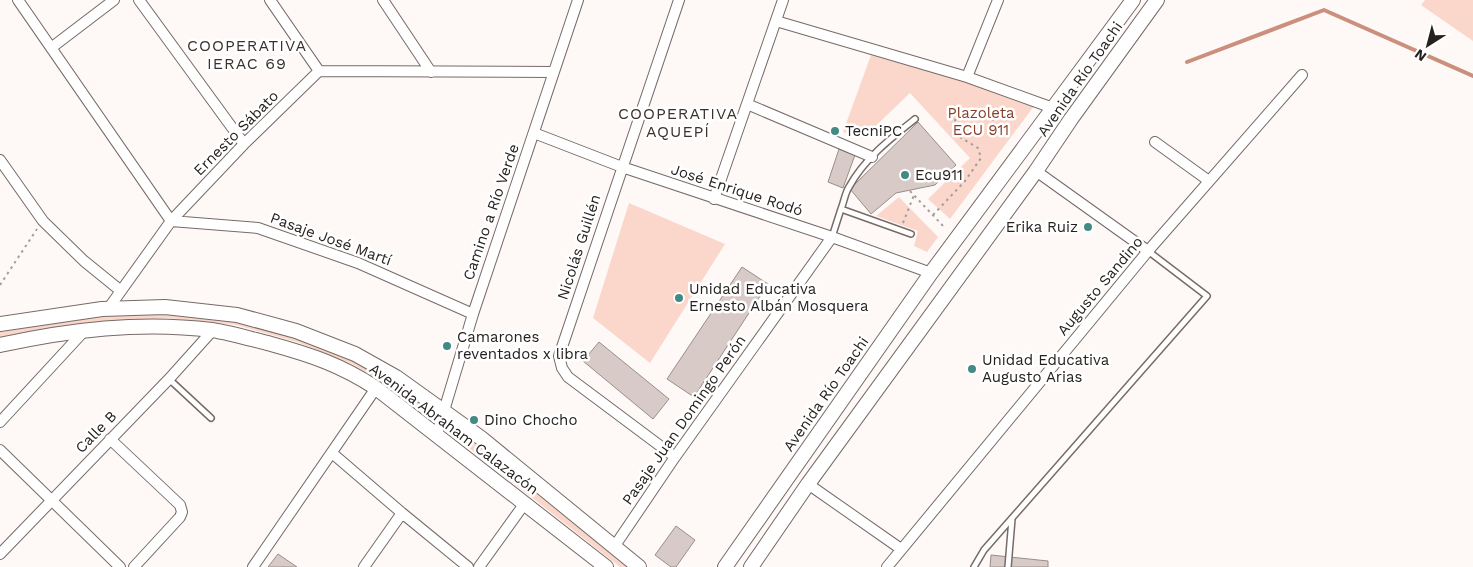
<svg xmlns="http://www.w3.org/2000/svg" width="1473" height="567" viewBox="0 0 1473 567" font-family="'Work Sans',sans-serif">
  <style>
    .green { fill: #fbd6cb }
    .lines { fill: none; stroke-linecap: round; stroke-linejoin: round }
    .stream { stroke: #cb8f7e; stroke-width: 4 }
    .building { fill: #d7cac7; stroke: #9a8e8a }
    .service-casing { stroke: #766b67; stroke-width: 8 }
    .minor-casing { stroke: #766b67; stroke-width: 12 }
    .secondary-casing { stroke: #766b67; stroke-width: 16 }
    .path { stroke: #a29e9c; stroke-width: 2; stroke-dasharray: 2.5 4; stroke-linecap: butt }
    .service { stroke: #fff; stroke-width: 5 }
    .minor { stroke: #fff; stroke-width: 10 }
    .secondary { stroke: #fff; stroke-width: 14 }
    .poi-dot { fill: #448a83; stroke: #fff; stroke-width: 2 }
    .labels { text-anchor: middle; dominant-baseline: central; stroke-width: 5; stroke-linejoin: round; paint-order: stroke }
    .street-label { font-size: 15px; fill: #25211f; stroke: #fff }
    .park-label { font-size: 15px; fill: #873d28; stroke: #fff }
    .poi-label { font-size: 15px; fill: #25211f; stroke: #fff; text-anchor: start }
    .neighbourhood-label { font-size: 16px; letter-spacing: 1px; fill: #3b312e; stroke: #fff }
  </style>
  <rect width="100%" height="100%" fill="#fef9f7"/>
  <path class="green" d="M1425 0H1473V41L1421 5Z
    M871 55 1037 102 950 219 928 199 970 158 910 93 863 138 843 132Z
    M899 197 938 237 927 252 914 246 918 231 876 216Z
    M629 203 725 244 650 363 593 318Z
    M167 310 238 318 355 357 438 413 434 420 393 387 352 364 297 342 236 325 168 318 113 322 0 339V332L112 315Z
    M449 423 628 567H620L445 429Z"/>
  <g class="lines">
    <path class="stream" d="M1187 62 1324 10 1473 76"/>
  </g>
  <path class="building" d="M918 122 956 165 935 185 896 193 871 214 850 189Z
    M839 149 855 155 843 188 828 182Z
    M742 267 768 284 694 397 667 379Z
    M599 342 669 399 653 419 583 361Z
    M676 526 695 540 676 567H671L655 555Z
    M278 554 297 567H268Z
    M991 555 1048 561V567H990Z"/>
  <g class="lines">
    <defs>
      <path id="service" d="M841 209C844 202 845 193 849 187 864 159 891 138 915 119
        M832 237 841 209 911 234
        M169 379 211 418
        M974 567 984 550 1207 296 1148 251
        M1008 567 1012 519"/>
      <path id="minor" d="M18 0 171 221 258 228 358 263 473 314
        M139 0 244 144
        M270 0 319 71
        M383 0 431 72
        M776 21 967 77 1053 108
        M51 48 114 0
        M967 77 998 0
        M747 104 872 157
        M534 133 622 167 832 237 931 273
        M1155 142 1209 181
        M0 160 43 221 84 261 121 291
        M1036 171 1148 251
        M714 199 783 0
        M108 309 171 221 244 144 319 71 554 72
        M0 422 85 330
        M437 434 473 314 578 0
        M110 439 180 505 182 512 180 517 134 567
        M0 450 120 567
        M332 453 402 513 468 567
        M675 457 568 377 562 368 559 356 679 0
        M808 484 901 549
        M614 547 675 457 832 237
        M0 554 169 379 213 330
        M253 567 376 388
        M364 567 402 513
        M479 567 525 503
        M887 567 1148 251 1302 75"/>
      <path id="secondary" d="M0 324 102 309 165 307 237 315 296 331 355 354 396 377 481 438 639 567
        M0 345C69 330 140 321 212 330 231 333 251 339 271 344 311 355 341 365 376 388L606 567
        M725 567 931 273 1133 0
        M751 567 808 484 1036 171 1071 119 1157 0"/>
    </defs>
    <use href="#service" class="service-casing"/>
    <use href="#minor" class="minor-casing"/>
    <use href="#secondary" class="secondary-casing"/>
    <path class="path" d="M910 191 945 228
      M933 215 965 181 981 158 978 148 958 136 955 120 961 110H973L996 121
      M903 223 914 195
      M0 285 37 229"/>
    <use href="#service" class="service"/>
    <use href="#minor" class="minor"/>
    <use href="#secondary" class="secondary"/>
  </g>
  <g class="poi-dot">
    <circle cx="835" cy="131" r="5"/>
    <circle cx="905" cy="175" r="5"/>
    <circle cx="1088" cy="227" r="5"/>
    <circle cx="679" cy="298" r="5"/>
    <circle cx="447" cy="346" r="5"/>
    <circle cx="972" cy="369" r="5"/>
    <circle cx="474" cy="420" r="5"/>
  </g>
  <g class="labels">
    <g class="street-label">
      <text transform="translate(1080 79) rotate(-55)">Avenida Río Toachi</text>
      <text transform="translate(236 133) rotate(-45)">Ernesto Sábato</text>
      <text transform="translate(737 190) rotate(18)">José Enrique Rodó</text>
      <text transform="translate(491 212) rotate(-71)">Camino a Río Verde</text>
      <text transform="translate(331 239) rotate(20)">Pasaje José Martí</text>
      <text transform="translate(579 247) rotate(-72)">Nicolás Guillén</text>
      <text transform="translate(1100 286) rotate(-50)">Augusto Sandino</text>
      <text transform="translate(826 394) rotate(-55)">Avenida Río Toachi</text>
      <text transform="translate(684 420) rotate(-55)">Pasaje Juan Domingo Perón</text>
      <text transform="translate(454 429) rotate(37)">Avenida Abraham Calazacón</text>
      <text transform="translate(96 432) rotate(-46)">Calle B</text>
    </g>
    <g class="park-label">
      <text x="981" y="113">Plazoleta<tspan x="981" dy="17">ECU 911</tspan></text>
    </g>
    <g class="poi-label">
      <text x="845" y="131">TecniPC</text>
      <text x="915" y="175">Ecu911</text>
      <text x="1078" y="227" text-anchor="end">Erika Ruiz</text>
      <text x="689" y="289">Unidad Educativa<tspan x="689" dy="17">Ernesto Albán Mosquera</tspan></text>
      <text x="457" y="337">Camarones<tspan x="457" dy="17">reventados x libra</tspan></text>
      <text x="982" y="360">Unidad Educativa<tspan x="982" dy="17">Augusto Arias</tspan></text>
      <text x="484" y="420">Dino Chocho</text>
    </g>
    <g class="neighbourhood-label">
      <text x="247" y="45">COOPERATIVA<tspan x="247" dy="18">IERAC 69</tspan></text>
      <text x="678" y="113">COOPERATIVA<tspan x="678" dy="18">AQUEPÍ</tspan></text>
    </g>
  </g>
  <g transform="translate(1428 45) rotate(216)" stroke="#ffffff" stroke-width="4" paint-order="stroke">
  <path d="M0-4L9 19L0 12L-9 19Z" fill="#25211f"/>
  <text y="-8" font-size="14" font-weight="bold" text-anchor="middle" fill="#25211f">N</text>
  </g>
</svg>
